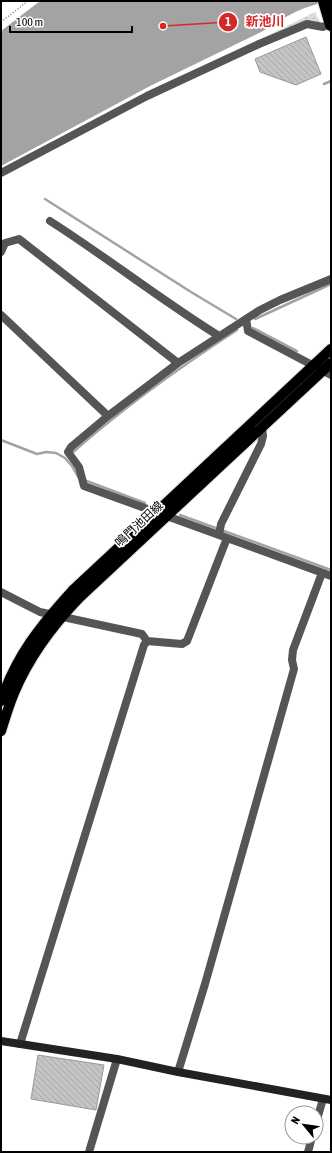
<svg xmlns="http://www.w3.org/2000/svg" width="332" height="1153" viewBox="0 0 332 1153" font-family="'Asap Condensed','Noto Sans JP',sans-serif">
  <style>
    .grass { fill: url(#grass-dots) }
    .water { fill: #a3a3a3 }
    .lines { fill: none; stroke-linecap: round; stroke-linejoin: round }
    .stream { stroke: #a3a3a3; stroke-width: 2.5 }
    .building { fill: url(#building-back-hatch); stroke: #999 }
    .primary-casing { stroke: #dbdbdb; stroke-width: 12 }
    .highway-casing { stroke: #dbdbdb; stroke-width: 14 }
    .path { stroke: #777; stroke-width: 1.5; stroke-dasharray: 1 2; stroke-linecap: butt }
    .street { stroke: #555; stroke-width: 8 }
    .secondary { stroke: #222; stroke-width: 8 }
    .primary { stroke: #000; stroke-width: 10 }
    .highway { stroke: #000; stroke-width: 12 }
    .labels { text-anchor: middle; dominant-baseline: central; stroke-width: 3.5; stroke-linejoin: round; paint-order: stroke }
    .street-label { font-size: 12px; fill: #000; stroke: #fff }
    .leader { fill: none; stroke: #d62828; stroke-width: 1.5 }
    .callout-dot { fill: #d62828; stroke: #fff; stroke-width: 1.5 }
    .mark-label { font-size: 12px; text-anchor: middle; font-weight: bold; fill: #fff }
    .callout-label { font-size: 13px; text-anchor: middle; font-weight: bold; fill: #d62828; stroke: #fff; stroke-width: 3.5; stroke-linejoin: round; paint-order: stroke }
  </style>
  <defs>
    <pattern id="grass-dots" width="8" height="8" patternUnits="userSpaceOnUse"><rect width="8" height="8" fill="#dcdcdc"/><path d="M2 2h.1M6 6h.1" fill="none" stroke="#bbb" stroke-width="1.8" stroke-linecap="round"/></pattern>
    <pattern id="building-back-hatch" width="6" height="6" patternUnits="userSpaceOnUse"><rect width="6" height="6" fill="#c4c4c4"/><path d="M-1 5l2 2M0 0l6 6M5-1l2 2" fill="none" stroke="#a7a7a7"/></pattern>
  </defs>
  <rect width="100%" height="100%" fill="#fff"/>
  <path class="grass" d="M315 12 320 22H309L269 35Z"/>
  <path class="water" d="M40 1H330C306 5 283 17 263 31L150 86 1 166V31Z"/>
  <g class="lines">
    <path class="stream" d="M324 84 331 81
      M45 199 191 292 236 319
      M255 319 331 284
      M253 328 297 351
      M1 440 37 454 46 452 56 453 65 458 72 466 79 478
      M72 453C123 408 180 367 237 330
      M84 480 145 503
      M180 515 331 570"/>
  </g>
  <path class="building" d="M306 37 321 74 296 85 260 72 255 59Z
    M38 1055 104 1065 96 1110 31 1099Z"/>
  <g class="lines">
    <defs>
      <path id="primary" d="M1 701C16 656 41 625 72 591L331 349
        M1 731C5 718 9 705 14 693 29 657 53 625 80 597L331 363"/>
      <path id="highway" d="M324 1 331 25"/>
    </defs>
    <use href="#primary" class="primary-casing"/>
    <use href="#highway" class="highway-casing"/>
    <path class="path" d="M1 22 28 1"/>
    <path class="street" d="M1 173 147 96 259 44 307 24 323 27 331 23
      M50 221C108 258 161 300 219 336
      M1 252 5 243 19 239 178 363 260 310 280 300 331 279
      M1 315 108 416
      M246 319 248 331 331 375
      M178 363 108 416 71 447 68 452 79 467 84 486 219 535
      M262 427 263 436 261 444 221 524 219 535 331 576
      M1 592 40 612 142 634 147 641
      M147 641 182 644 187 641 227 538
      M20 1044 144 645 147 641
      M178 1072 205 984 294 669 292 660 293 650 322 573
      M316 1123 323 1099
      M89 1152 117 1059
      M308 1152 312 1137"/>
    <path class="secondary" d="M1 1041 117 1059 178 1072 331 1100"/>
    <use href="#primary" class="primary"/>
    <use href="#highway" class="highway"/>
  </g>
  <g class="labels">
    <g class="street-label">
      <text transform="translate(139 524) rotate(-43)">鳴門池田線</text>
    </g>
  </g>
  <path class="leader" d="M163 26L228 22"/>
  <g class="callout-dot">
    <circle cx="163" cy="26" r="4"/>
    <circle cx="228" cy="22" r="10"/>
  </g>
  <g class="mark-label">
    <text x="228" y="26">1</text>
  </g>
  <g class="callout-label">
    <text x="265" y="26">新池川</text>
  </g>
  <rect width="332" height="1153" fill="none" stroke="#000000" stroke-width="4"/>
  <g transform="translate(304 1125) rotate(299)"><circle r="19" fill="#ffffff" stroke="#999999"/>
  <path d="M0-3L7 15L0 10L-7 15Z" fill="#000000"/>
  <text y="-6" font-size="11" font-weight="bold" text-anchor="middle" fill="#000000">N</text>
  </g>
  <path d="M10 26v6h122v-6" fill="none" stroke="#000000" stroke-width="2"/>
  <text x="16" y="26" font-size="12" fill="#000000" stroke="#ffffff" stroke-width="3" paint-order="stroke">100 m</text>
</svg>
